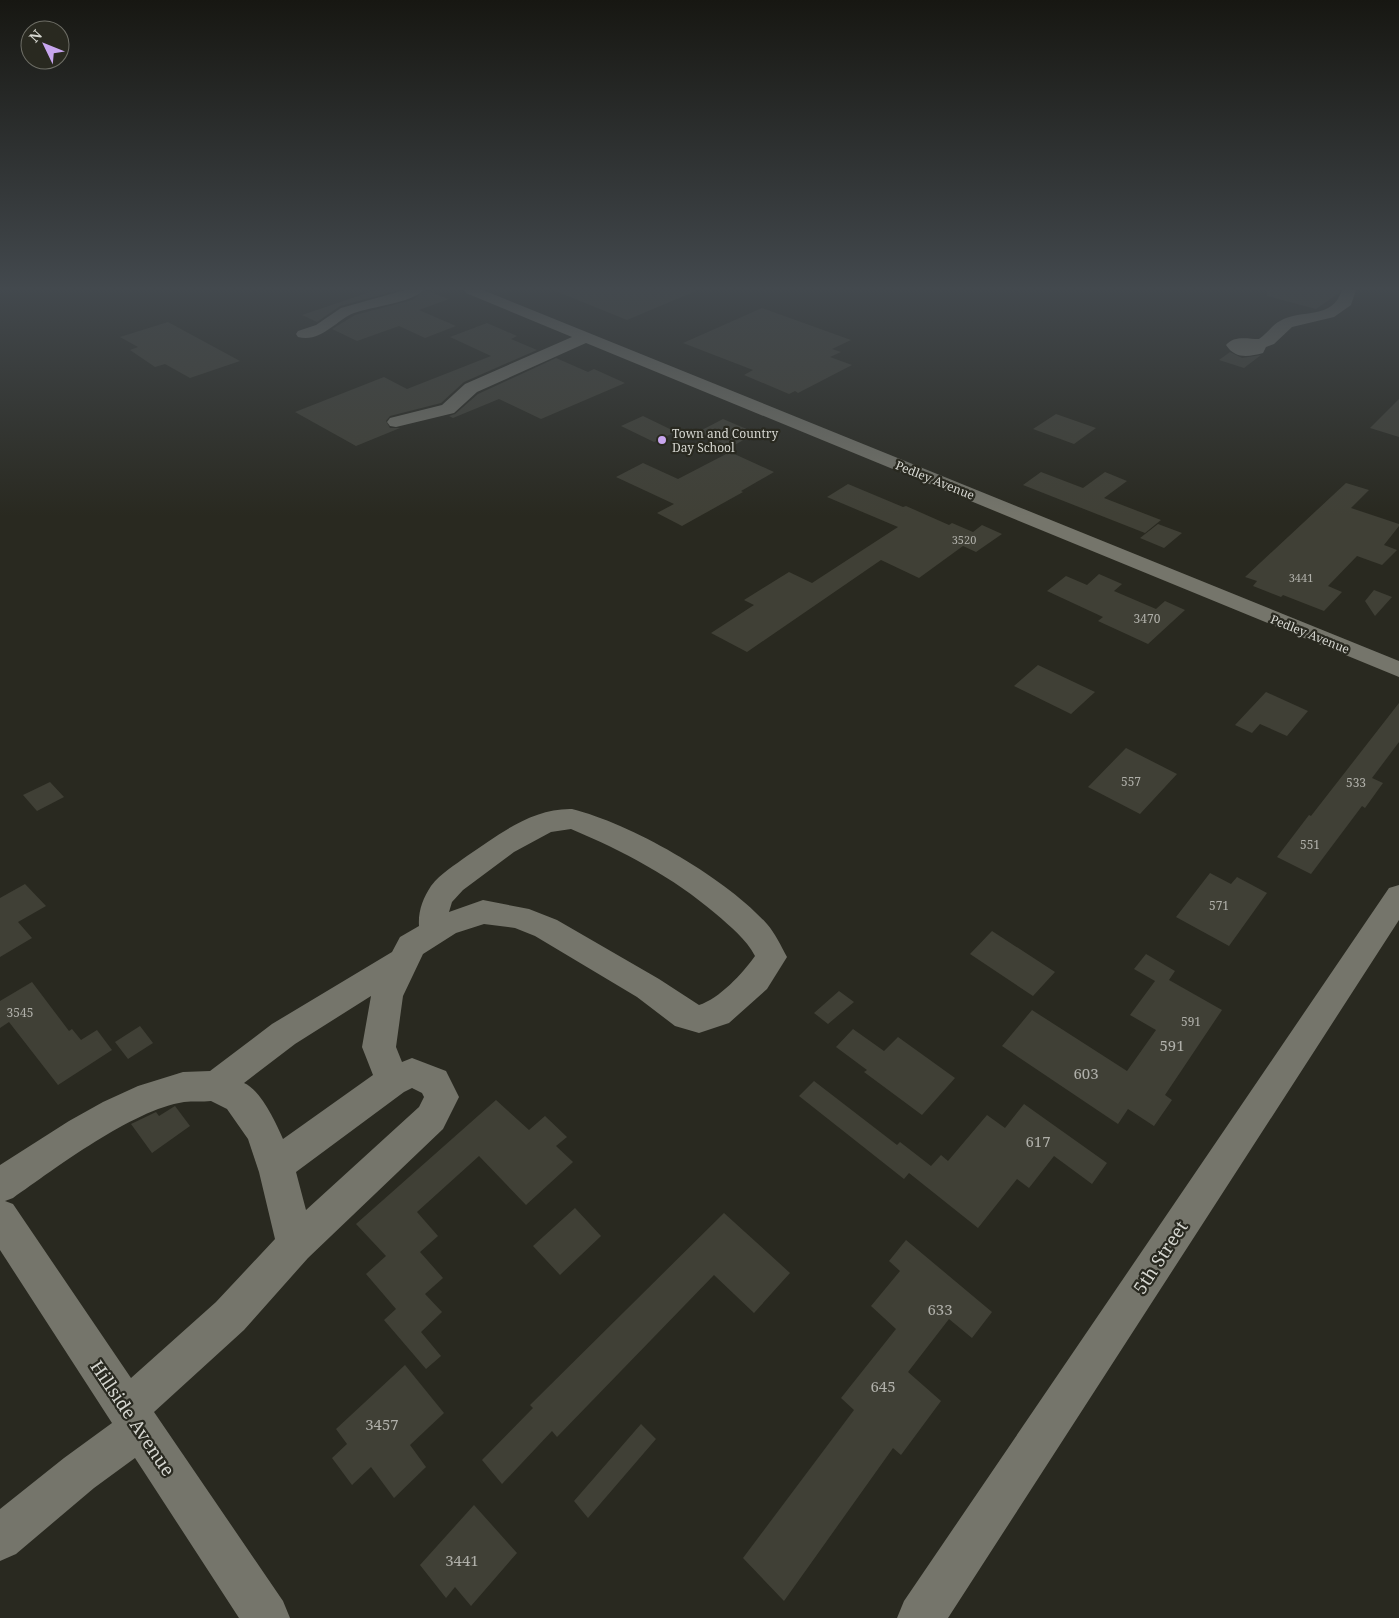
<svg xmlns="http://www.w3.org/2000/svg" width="1399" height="1618" viewBox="0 0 1399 1618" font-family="'Noto Serif',serif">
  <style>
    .building { fill: #404036 }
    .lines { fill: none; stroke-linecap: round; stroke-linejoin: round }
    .minor { fill: #75756b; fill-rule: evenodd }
    .poi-dot { fill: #c8a6ef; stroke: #292920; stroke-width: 2 }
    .labels { text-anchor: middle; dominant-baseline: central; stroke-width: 4.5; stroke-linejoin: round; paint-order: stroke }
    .far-number-label { font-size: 11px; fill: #b0b0aa }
    .far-poi-label { font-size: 12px; fill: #d5d6d0; stroke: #292920; text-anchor: start }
    .far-street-label { font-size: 12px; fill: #d5d6d0; stroke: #292920 }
    .number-label { font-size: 12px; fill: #b0b0aa }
    .near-number-label { font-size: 15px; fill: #b0b0aa }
    .near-street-label { font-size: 18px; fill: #d5d6d0; stroke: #292920 }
  </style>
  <rect width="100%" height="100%" fill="#292920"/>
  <path class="building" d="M376 290H399L340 306 317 322 302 315Z
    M425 290 449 299 419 310 456 326 425 338 399 326 357 341 332 329 355 315 412 300Z
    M553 290H698L627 320Z
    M1267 290H1340L1339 293 1316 309 1267 296Z
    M762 308 851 340 832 349 841 352 830 357 852 365 798 393 795 391 789 394 744 375 753 370 683 343Z
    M168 322 240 361 190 378 165 364 155 367 130 350 138 347 120 337Z
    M487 323 517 336 511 339 537 350 464 382 441 403 390 416 386 421 390 428H400L356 446 295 412 384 377 407 389 491 356 450 337Z
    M1230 352 1242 358 1261 355 1244 368 1219 360Z
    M556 358 588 372 594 369 625 383 541 419 499 399 453 418 449 416 455 414 478 394Z
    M1399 399V437L1370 428Z
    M1056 414 1096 428 1074 444 1033 429Z
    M643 416 676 432 654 442 621 426Z
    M723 419 756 433 731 447 698 432Z
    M730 452 774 472 741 491 743 492 682 526 657 513 674 504 616 477 643 463 678 479Z
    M1041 472 1083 488 1105 472 1127 481 1104 498 1161 520 1145 533 1023 485Z
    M1346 483 1369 490 1351 508 1399 524V526L1384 545 1397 550 1382 565 1357 556 1328 586 1342 592 1324 611 1283 595 1281 597 1253 586 1257 581 1245 577Z
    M848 484 903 507 906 506 949 525 952 523 973 532 982 525 1002 534 976 552 963 546 919 578 881 560 747 652 711 633 754 605 744 600 789 572 812 583 898 527 827 497Z
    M1158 524 1182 533 1164 548 1140 538Z
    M1099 574 1122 584 1114 591 1156 609 1165 601 1185 610 1148 644 1098 621 1103 617 1047 591 1066 576 1087 585Z
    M1374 590 1392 597 1375 616 1365 601Z
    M1038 665 1095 692 1071 714 1014 686Z
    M1266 692 1308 711 1287 736 1260 724 1252 733 1235 725Z
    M1399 703V742L1372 778 1383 783 1365 808 1362 806 1311 874 1277 857 1309 815 1311 816Z
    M1126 748 1177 774 1140 814 1088 787Z
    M50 782 64 797 37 811 23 795Z
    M1210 873 1231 884 1237 877 1267 893 1229 946 1176 917Z
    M25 884 46 906 18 922 32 938 0 957V898Z
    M992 931 1055 972 1033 996 970 954Z
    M1146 954 1175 971 1169 980 1222 1010 1165 1095 1172 1100 1154 1126 1128 1109 1118 1124 1002 1046 1032 1010 1127 1071 1156 1030 1130 1015 1155 981 1134 969Z
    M32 982 69 1031 72 1029 81 1040 97 1030 112 1050 58 1085 9 1022 0 1028V1001Z
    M839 991 854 1002 828 1024 814 1013Z
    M140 1026 153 1043 128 1059 115 1042Z
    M853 1029 884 1051 898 1037 955 1078 922 1115 864 1072 867 1070 836 1047Z
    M814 1081 897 1145 900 1142 931 1166 941 1155 948 1161 987 1115 1005 1128 1024 1104 1107 1163 1092 1184 1054 1156 1029 1188 1017 1179 978 1228 909 1173 904 1179 799 1096Z
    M496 1100 529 1130 545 1116 567 1137 556 1146 573 1162 526 1205 479 1156 417 1212 438 1236 420 1252 443 1278 425 1294 442 1312 421 1332 441 1356 426 1369 384 1320 396 1309 366 1274 386 1256 356 1224Z
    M175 1106 190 1126 152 1153 131 1124 156 1112 159 1116Z
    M575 1208 601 1236 560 1275 533 1246Z
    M724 1213 790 1273 754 1313 714 1275 557 1437 552 1431 502 1484 482 1460 533 1408 530 1405Z
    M906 1240 992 1312 972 1338 949 1319 908 1372 941 1401 901 1455 893 1448 784 1601 743 1558 854 1410 841 1398 896 1329 871 1306 900 1271 889 1261Z
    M405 1365 444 1413 410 1445 426 1467 394 1498 371 1467 352 1485 332 1458 347 1444 336 1429Z
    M641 1424 656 1439 588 1518 574 1501Z
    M474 1505 517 1553 471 1606 455 1587 446 1598 420 1565Z"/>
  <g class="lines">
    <path class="minor" d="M405 290H423C415 302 370 307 354 313 336 320 321 343 298 337L296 334 298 331 316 325 341 308Z
      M464 290H483L1399 661V677L586 343 477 392 454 413 396 427 390 426 387 422 390 418 442 405 465 384 572 337 466 293Z
      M1342 290H1356L1351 305 1334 317 1292 327 1274 344 1266 347 1263 353C1248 357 1235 359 1226 345 1234 335 1248 339 1259 339 1267 334 1272 325 1280 321 1302 308 1332 321 1342 290Z
      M572 809C632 824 726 878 767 924 775 933 781 946 787 957L767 989 729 1023 699 1033 675 1026 637 997 535 936 515 928 484 924 456 933 423 954 403 996 396 1047 402 1062 412 1058 446 1071 459 1097 443 1129 308 1258 244 1330 154 1412 283 1601 290 1618H239L135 1458 94 1488 16 1554 0 1561V1509L64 1458 112 1423 0 1250V1165L69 1121 103 1102 138 1086 183 1072 210 1071 272 1024 392 952 400 937 419 926C418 911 423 898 431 886 441 873 455 865 467 856 498 835 532 808 572 809ZM571 829C623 851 673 877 716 914 731 927 746 939 755 956 743 973 719 999 699 1005L659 979 557 920 529 909 483 900 449 912 452 902 463 890 514 852 551 832ZM371 996 362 1047 373 1075 283 1139C276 1123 261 1090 244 1083L295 1044ZM412 1088 422 1093 424 1097 419 1107 306 1210 296 1172 404 1092ZM211 1101 227 1109 248 1139 259 1172 275 1239 216 1302 131 1378 13 1204 5 1201 13 1198C56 1168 132 1110 184 1102 193 1101 202 1102 211 1101Z
      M1399 885V920L948 1618H897L904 1601 1389 888Z"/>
  </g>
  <linearGradient id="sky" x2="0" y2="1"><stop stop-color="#171712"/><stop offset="0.56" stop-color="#43494e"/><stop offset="1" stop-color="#43494e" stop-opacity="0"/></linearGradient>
  <rect width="1399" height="516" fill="url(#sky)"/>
  <circle class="poi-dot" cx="662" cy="440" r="5"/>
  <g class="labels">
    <g class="far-number-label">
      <text x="964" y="539">3520</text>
      <text x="1301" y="577">3441</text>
    </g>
    <g class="far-poi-label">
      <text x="672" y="433">Town and Country<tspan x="672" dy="14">Day School</tspan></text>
    </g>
    <g class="far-street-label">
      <text transform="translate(935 480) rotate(22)">Pedley Avenue</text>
      <text transform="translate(1310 634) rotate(22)">Pedley Avenue</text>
    </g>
    <g class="number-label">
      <text x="1147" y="618">3470</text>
      <text x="1131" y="781">557</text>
      <text x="1356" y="782">533</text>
      <text x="1310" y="844">551</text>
      <text x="1219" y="905">571</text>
      <text x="20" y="1012">3545</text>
      <text x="1191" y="1021">591</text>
    </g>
    <g class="near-number-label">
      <text x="1172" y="1045">591</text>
      <text x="1086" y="1073">603</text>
      <text x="1038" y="1141">617</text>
      <text x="940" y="1309">633</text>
      <text x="883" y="1386">645</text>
      <text x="382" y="1424">3457</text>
      <text x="462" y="1560">3441</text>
    </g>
    <g class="near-street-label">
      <text transform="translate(1160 1257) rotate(-57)">5th Street</text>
      <text transform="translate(133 1418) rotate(56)">Hillside Avenue</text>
    </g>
  </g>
  <g transform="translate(45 45) rotate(313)"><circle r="24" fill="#292920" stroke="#6e6e66"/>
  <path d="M0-4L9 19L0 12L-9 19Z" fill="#c8a6ef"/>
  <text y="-8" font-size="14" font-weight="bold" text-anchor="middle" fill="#d5d6d0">N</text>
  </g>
</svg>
